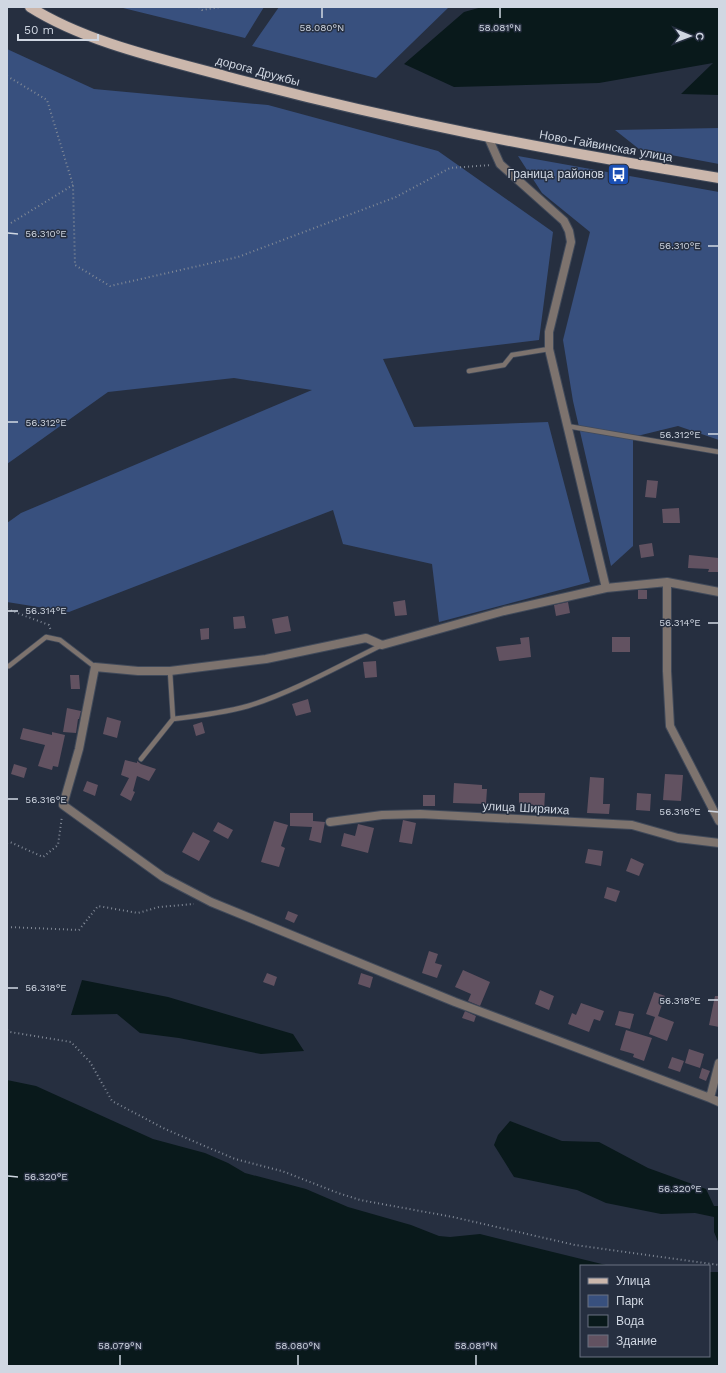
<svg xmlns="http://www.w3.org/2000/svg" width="726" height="1373" viewBox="0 0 726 1373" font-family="'Work Sans',sans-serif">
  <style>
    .green { fill: #38507e }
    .water { fill: #09191b }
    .building { fill: #625261 }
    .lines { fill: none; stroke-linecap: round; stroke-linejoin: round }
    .lane-casing { stroke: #414a5a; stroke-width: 6 }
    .street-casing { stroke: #414a5a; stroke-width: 10 }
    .primary-casing { stroke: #414a5a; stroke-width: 12 }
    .path { stroke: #818996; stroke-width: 2; stroke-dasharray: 1 3; stroke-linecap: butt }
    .lane { stroke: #7d736e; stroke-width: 4.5 }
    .street { stroke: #7d736e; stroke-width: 8 }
    .primary { stroke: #cbb7ac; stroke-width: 10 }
    .ticks { fill: none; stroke: #d0d7e2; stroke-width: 1.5 }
    .labels { text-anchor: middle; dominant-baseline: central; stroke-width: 3; stroke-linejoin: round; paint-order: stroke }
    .street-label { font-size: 12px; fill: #d0d7e2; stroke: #262f40 }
    .poi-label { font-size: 12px; fill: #d0d7e2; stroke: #262f40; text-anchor: end }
    .ticks-label { font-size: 10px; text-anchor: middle; fill: #d0d7e2; stroke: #262f40; stroke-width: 3; stroke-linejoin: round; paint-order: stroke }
  </style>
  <rect width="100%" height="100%" fill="#262f40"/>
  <path class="green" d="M119 7H264L245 38Z
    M279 7H449L376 78 252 46Z
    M7 49 94 89 268 105 438 151 553 232 539 340 383 359 414 427 548 422 590 582 439 622 432 564 343 544 333 510 69 612 7 602V523L21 513 312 390 234 378 108 392 7 464Z
    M719 128V164L639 149 615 130Z
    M518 156 719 192V440L678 426 633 437V546L611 566 573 401 563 340 590 232 542 193Z"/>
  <path class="water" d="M482 7H719V95L681 94 713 63 599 83 454 87 404 64 464 12Z
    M82 980 168 997 293 1034 304 1051 261 1054 179 1038 140 1033 117 1014 71 1015Z
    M7 1080 36 1086 153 1139 205 1153 228 1163 245 1173 306 1189 348 1207 411 1225 439 1236 450 1237 480 1234 610 1266H581V1356H709V1272H719V1366H7Z
    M510 1121 562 1141 599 1142 648 1168 706 1189 714 1206H719V1244L714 1232V1217L695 1213 661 1214 606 1203 577 1190 514 1177 494 1145 498 1135Z"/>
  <path class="building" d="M647 480 658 481 656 498 645 497Z
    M679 508 680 523H663L662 509Z
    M652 543 654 556 641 558 639 545Z
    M689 555 719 558V572H708L709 569 688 568Z
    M638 590H647V599H638Z
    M405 600 407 615 395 616 393 602Z
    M568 602 570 613 556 616 554 605Z
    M244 616 246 628 234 629 233 617Z
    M288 616 291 631 275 634 272 619Z
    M209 628V639L201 640 200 629Z
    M529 637 531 657 499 661 496 647 521 644 520 638Z
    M612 637H630V652H612Z
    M376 661 377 677 365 678 363 662Z
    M70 675H79L80 689H71Z
    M308 699 311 712 296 716 292 704Z
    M67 708 81 711 79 719H78L76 733 63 732Z
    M107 717 121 721 117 738 103 734Z
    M202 722 205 733 196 736 193 725Z
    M23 728 52 735V732L65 735 58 767 53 766 52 770 38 766 45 745 20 739Z
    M125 760 137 763V761L141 764 156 769 149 781 137 776 133 791 135 792 131 801 120 795 129 778 121 775Z
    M14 764 27 768 24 778 11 774Z
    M665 774 683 775 681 801 663 800Z
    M590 777 604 778 603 804H610L609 814 587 813Z
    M87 781 98 785 95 796 83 791Z
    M454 783 482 785V789H487L486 804 453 803Z
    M519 793H545L544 811H519Z
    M637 793 651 794 650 811 636 810Z
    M423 795H435V806H423Z
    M290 813H313V821L325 822 321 843 309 840 312 827 290 826Z
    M403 820 416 823 412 844 399 842Z
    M274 821 288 825 281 846 285 848 279 867 261 862Z
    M218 822 233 830 228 839 213 831Z
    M358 824 374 828 368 853 341 846 344 833 355 836Z
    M193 832 210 841 199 861 182 852Z
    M588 849 603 851 601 866 585 863Z
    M631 858 644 864 639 876 626 871Z
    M607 887 620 891 616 902 604 898Z
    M288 911 298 915 294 923 285 919Z
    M429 951 438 954 435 963 442 965 437 978 422 973Z
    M463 970 490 982 480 1006 468 1001 471 994 455 987Z
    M267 973 277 977 274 986 263 982Z
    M361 973 373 977 370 988 358 984Z
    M540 990 554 996 549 1010 535 1004Z
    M654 992 665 996 658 1016 674 1022 667 1041 649 1034 655 1017 646 1014Z
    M715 996H719V1027L709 1025Z
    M581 1003 604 1011 600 1021 594 1019 589 1032 568 1024 572 1013 576 1015Z
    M465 1011 476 1016 474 1022 462 1018Z
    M619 1011 634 1014 630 1029 615 1025Z
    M626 1030 652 1038 644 1061 633 1057 634 1054 620 1050Z
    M689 1049 704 1054 700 1068 685 1063Z
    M672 1057 684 1061 680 1072 668 1068Z
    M702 1068 710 1071 706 1081 699 1078Z"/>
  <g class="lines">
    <defs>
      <path id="lane" d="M469 371 504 365 512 355 549 349
        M567 426 719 452
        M9 666 46 637 60 640 95 667
        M170 671 173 719
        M141 759 173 719C198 716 223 713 248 706 291 693 341 665 382 645"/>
      <path id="street" d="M488 137 500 164 564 221 569 231 571 242 549 332V349L606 588
        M667 582V671L670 726 719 821
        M330 822 382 815 420 814 632 825 678 838 719 843
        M719 1063 710 1098 719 1102
        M710 1098 455 1002 211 902 163 877 63 805 79 749 95 667 138 671H170L266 659 366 638 382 645 504 611 606 588 667 582 719 592"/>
      <path id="primary" d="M30 7C85 42 162 59 225 76 388 120 553 151 719 178"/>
    </defs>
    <use href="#lane" class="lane-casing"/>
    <use href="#street" class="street-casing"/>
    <use href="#primary" class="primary-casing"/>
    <path class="path" d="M199 7 202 10 220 7
      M7 76 47 100 73 185 75 265 110 286 238 257 396 197 450 168 491 165
      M7 223H11L73 185
      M7 609 49 625 51 631
      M7 843 10 842 43 857 58 845 62 816
      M7 927 79 930 98 906 138 913 159 907 194 904
      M7 1030 10 1032 71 1042 90 1062 112 1101 165 1129 235 1159 282 1171 338 1193 360 1200 453 1217 575 1245 719 1265"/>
    <use href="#lane" class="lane"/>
    <use href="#street" class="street"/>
    <use href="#primary" class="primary"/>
  </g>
  <path class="ticks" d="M322 18V8M500 18V8M8 233 18 234M708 246H718M8 422H18M708 434H718M8 611H18M708 623H718M8 799H18M708 811 718 812M8 988H18M708 1000H718M8 1176 18 1177M708 1189H718M120 1365V1355M298 1365V1355M476 1365V1355"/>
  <defs>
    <symbol id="bus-square" viewBox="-11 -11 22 22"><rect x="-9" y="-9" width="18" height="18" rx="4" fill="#1a4fb4" stroke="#262f40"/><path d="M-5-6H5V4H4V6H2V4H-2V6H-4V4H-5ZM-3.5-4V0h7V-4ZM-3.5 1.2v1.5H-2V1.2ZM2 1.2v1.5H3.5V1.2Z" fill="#fff"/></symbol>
  </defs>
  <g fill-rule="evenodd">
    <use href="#bus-square" x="606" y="162" width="25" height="25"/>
  </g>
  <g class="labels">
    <g class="street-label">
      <text transform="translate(258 71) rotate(15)">дорога Дружбы</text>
      <text transform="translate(606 146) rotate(10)">Ново-Гайвинская улица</text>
      <text transform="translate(526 808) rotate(3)">улица Ширяиха</text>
    </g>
    <g class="poi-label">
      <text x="604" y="174">Граница районов</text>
    </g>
  </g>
  <g class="ticks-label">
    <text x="322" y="31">58.080°N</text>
    <text x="500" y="31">58.081°N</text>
    <text x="46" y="237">56.310°E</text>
    <text x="680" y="249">56.310°E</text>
    <text x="46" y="426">56.312°E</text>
    <text x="680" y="438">56.312°E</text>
    <text x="46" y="614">56.314°E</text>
    <text x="680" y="626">56.314°E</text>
    <text x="46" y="803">56.316°E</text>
    <text x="680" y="815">56.316°E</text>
    <text x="46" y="991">56.318°E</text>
    <text x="680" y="1004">56.318°E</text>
    <text x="46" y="1180">56.320°E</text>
    <text x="680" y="1192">56.320°E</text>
    <text x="120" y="1349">58.079°N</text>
    <text x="298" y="1349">58.080°N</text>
    <text x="476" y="1349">58.081°N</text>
  </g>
  <rect width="726" height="1373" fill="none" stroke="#d0d7e2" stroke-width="16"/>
  <rect x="580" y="1265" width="130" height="92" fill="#262f40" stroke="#6a7281"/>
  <rect x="588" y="1278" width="20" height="6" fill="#cbb7ac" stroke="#6a7281"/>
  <text x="616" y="1285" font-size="12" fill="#d0d7e2">Улица</text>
  <rect x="588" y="1295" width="20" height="12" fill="#38507e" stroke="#6a7281"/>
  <text x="616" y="1305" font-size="12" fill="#d0d7e2">Парк</text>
  <rect x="588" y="1315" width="20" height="12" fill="#09191b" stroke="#6a7281"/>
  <text x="616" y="1325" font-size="12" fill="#d0d7e2">Вода</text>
  <rect x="588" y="1335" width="20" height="12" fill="#625261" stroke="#6a7281"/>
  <text x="616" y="1345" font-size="12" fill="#d0d7e2">Здание</text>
  <g transform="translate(690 36) rotate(91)" stroke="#262f40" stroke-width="3" paint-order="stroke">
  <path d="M0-3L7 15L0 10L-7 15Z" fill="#d0d7e2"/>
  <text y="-6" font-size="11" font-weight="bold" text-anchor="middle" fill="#d0d7e2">С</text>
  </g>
  <path d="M18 34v6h80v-6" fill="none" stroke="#d0d7e2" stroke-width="2"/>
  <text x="24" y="34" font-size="12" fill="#d0d7e2" stroke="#262f40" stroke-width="3" paint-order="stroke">50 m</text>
</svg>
